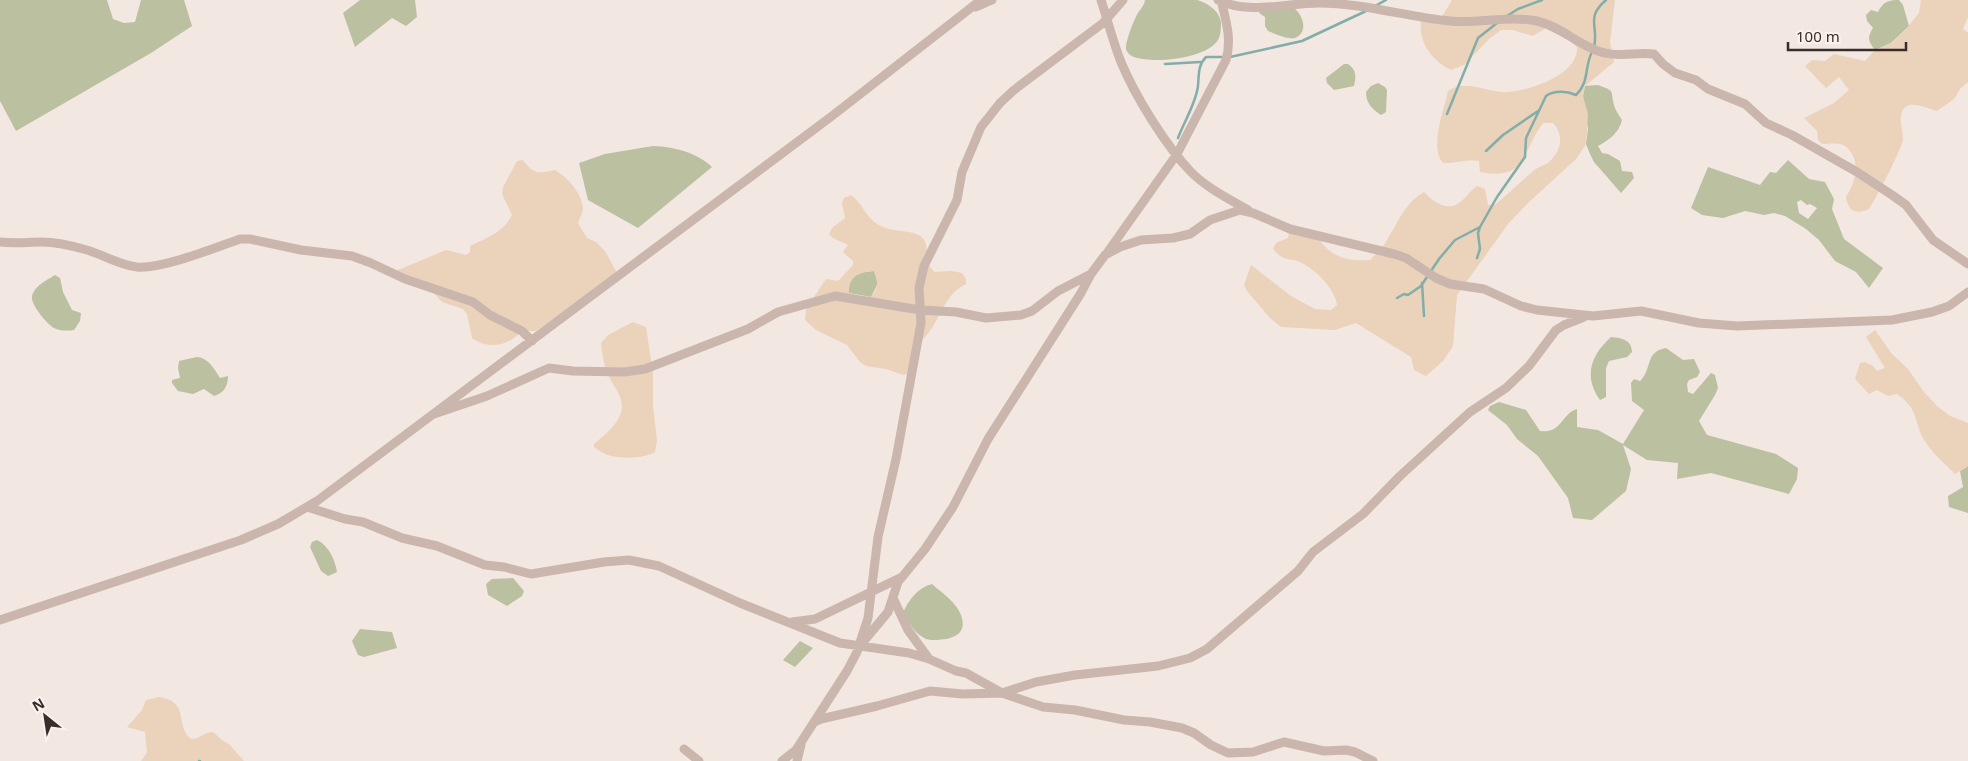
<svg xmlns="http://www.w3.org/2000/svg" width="1968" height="761" viewBox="0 0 1968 761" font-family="'Noto Sans',sans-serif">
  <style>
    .green { fill: #bbc0a1; fill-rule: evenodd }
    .sand { fill: #ead2bb; fill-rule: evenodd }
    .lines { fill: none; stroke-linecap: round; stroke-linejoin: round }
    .stream { stroke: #82ada8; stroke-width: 2.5 }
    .minor { stroke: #cab6ad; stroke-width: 9 }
  </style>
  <rect width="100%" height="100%" fill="#f2e7e1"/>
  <path class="green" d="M0 0H107L113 19 124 23 135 22 141 0H184L192 26 151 53 16 131 0 101Z
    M360 0H415L417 17 406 26 392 18 355 47 343 13Z
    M1145 0H1197C1207 3 1219 10 1221 22 1221 27 1221 35 1218 40 1206 59 1154 64 1134 57 1131 56 1127 53 1126 49 1125 43 1134 19 1138 13 1141 8 1144 6 1145 0Z
    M1899 0 1903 5 1909 26 1891 43 1875 50C1868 41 1867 38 1873 28L1867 21 1866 15 1871 10 1878 12C1883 2 1888 0 1899 0Z
    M1294 8C1303 15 1309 32 1295 38 1288 40 1275 34 1268 31L1265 26V17L1259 13 1260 10Z
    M1344 64H1348C1357 70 1356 77 1354 86L1334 90 1327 83 1326 78Z
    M1378 83 1385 87 1387 90 1386 112 1381 115C1372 109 1366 103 1366 92L1371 86Z
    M1598 85C1616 92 1610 89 1614 105 1615 110 1619 115 1622 120 1619 133 1609 140 1598 146L1602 153 1608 154 1620 161 1622 171 1632 172 1634 178 1621 193 1594 162 1590 154 1586 144 1588 129 1583 96 1585 86Z
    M653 146C674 147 696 152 712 167L638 228 588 200 579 163 605 154Z
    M1788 160 1809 179 1825 182 1834 199 1832 209 1844 239 1883 268 1869 288 1856 272 1835 261 1819 240 1806 229 1785 216 1774 213 1764 215 1745 211 1723 218 1702 215 1691 208 1708 167 1760 185 1770 172 1776 173ZM1801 200 1807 205 1810 204 1817 208 1808 219 1799 213 1797 202Z
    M874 271 878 283 871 297 849 293C848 276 859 272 874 271Z
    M55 275 60 278 63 292 72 310 81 313 80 321 74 330C67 331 60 331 54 328 47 324 30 304 32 296 34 286 47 280 55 275Z
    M1611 337C1622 338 1632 340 1632 352L1627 357 1609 361 1606 368V397L1600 400C1583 376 1591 355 1611 337Z
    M1666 348 1683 360 1694 359 1700 372 1697 377 1689 380 1687 384 1688 392 1693 394 1711 373 1715 375 1718 388 1715 395 1699 421 1707 435 1776 454 1798 468 1797 479 1789 494 1711 473 1677 479 1678 463 1647 460 1623 445 1631 469 1626 491 1592 520 1573 518 1568 498 1538 456 1517 439 1507 425 1488 410 1490 406 1499 402 1526 410 1540 431C1562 434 1561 414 1577 409V427L1598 430 1623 444 1644 410 1632 401 1631 383 1634 379 1640 381C1653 369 1644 352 1666 348Z
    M197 357C209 358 214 369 220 378L228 376C228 386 224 393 214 396L204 389 193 394 178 391 172 383V380L180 378 178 368 179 361Z
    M1968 466V513L1949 507 1948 496 1963 487 1960 471Z
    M317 540C328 545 335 559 337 572L328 576 321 571 310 547 312 542Z
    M513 578 524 591 522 596 507 606 488 595 486 584 492 579Z
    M932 584C942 593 956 602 961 615 968 635 952 639 937 640 933 640 929 640 926 639 915 634 909 623 903 613 908 600 919 587 932 584Z
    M360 629 392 632 397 648 364 657 358 655 352 641Z
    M800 641 813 648 795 667 783 660Z"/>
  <path class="sand" d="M1452 0H1615L1610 42 1614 62 1585 86 1583 96 1588 114 1586 144 1577 158 1528 203 1508 224 1457 295 1453 346 1443 361 1426 376 1414 370 1411 357 1356 323 1335 330 1281 327 1270 318 1247 291 1244 285 1251 265 1291 296 1315 309 1331 310 1337 305C1335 288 1314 268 1298 261 1293 259 1287 260 1282 257 1279 256 1276 252 1273 249L1276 243 1288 238 1290 229 1316 235C1329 256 1346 262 1370 260 1375 255 1380 250 1384 245 1396 227 1404 203 1424 192 1432 201 1447 212 1459 203 1466 198 1470 191 1477 186L1485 189 1488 205 1496 204C1508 194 1519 183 1531 173 1536 168 1542 166 1548 163 1561 152 1565 136 1553 123H1543C1521 152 1528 181 1480 172L1479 161C1468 158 1455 164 1443 163 1429 147 1444 111 1448 91 1467 78 1488 94 1509 92 1531 90 1579 74 1577 47L1569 40 1546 28 1533 36 1513 30H1501L1489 39 1464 65 1451 70C1430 58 1419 44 1421 19L1440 20Z
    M1921 0H1968V17L1963 29 1968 33V82L1960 89 1954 99 1937 111C1929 109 1915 102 1907 106 1896 112 1903 130 1903 139 1903 147 1875 200 1869 209 1856 215 1848 211 1846 197 1856 182 1862 159 1845 146 1839 142 1829 144 1822 144L1818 140 1817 131 1804 118 1834 103 1849 90 1839 77 1826 88 1805 66 1812 60 1825 61 1834 54 1865 61 1875 50 1892 43 1906 29 1919 13Z
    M523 160C534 174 537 174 555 170 568 178 581 192 583 208 583 213 579 219 578 223L587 238 596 242 605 251 617 273 536 331H522C508 346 488 350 472 338L467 314 463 309 442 302 428 287 391 273 446 250 466 255 470 252V246C486 238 504 232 512 215L502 194 503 187 517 161Z
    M851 195C862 203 866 217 877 224 899 238 933 221 926 261L934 272 952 271 962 273 966 279V284C940 296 940 329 917 344L912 373 903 375 886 369 866 366 860 362 847 345 816 330 805 320 806 309 826 279 838 281 853 265V261L843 252 848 245 833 238 829 234 832 228 845 218 842 203 844 198ZM874 271C878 281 879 288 871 297L856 295 849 293C848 276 859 272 874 271Z
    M633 322 646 327 653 373V406L657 440 655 452C643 459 622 459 608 455 603 454 599 450 594 447V444C606 434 626 419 621 400 619 391 613 385 609 377 604 367 602 353 601 343L608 335Z
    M1875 330 1892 354 1908 369 1924 392 1937 406 1950 416 1968 423V466L1955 474C1944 463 1930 451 1923 438 1913 417 1918 409 1897 394L1888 396 1877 390 1869 394 1855 379 1860 363 1865 362 1873 366 1877 371 1885 368 1866 337Z
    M159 697C191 702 174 725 191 739 200 739 204 732 213 732L222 740 230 745 244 761H246H141L147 753 145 732 127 727 142 710 146 700Z"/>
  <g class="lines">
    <path class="stream" d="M1375 6 1386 0
      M1507 16 1518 9 1542 0
      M1594 47C1599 26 1585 18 1606 0
      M1230 57 1302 41 1366 11
      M1165 64 1200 62
      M1447 114 1478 38 1497 23
      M1178 138C1184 122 1196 103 1198 86 1199 74 1198 65 1206 57H1225
      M1486 151 1503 135 1538 111
      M1477 258 1480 249 1478 233 1480 227 1497 197 1525 157 1526 138 1546 96C1554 90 1567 91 1576 95 1590 81 1584 67 1592 52
      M1422 283 1424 316
      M1397 298 1404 294 1408 295 1421 286 1439 259 1455 240 1480 227
      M199 761H200"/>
    <path class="minor" d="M1101 0C1108 21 1113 42 1121 62 1135 96 1166 146 1191 172 1207 188 1229 199 1248 210
      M1218 0C1248 15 1287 3 1319 3 1363 3 1407 17 1450 21 1479 24 1508 15 1537 21 1563 27 1581 48 1605 53 1621 57 1638 52 1654 54L1663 64 1675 73 1696 80 1708 89 1745 104 1766 123 1792 135 1857 172 1892 195 1906 205 1933 240 1968 264
      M976 7 992 0
      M0 242C14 244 27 242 42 242 56 242 73 246 87 250 104 255 119 265 137 267 163 269 214 248 240 239H250L301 250 352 256 371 263 405 279 473 302 490 315 522 331 532 341
      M1107 253 1177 154 1226 60C1232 39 1226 21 1221 0
      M434 414 487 396 549 368 573 371 624 372 645 369 748 329 778 312 835 296 920 310 956 312 986 318 1021 315 1032 311 1058 291 1091 274 1105 255 1120 247 1141 240 1173 238 1190 234 1210 220 1240 210 1253 213 1290 229 1394 254 1406 258 1436 278 1450 284 1484 289 1521 306 1537 310 1593 316 1641 311 1699 323 1737 326 1892 320 1932 312 1949 306 1968 292
      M307 507 345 519 363 522 402 538 437 546 485 565 504 567 531 574 604 562 629 560 659 566 740 603 840 643 909 653 929 659 956 671 966 673 1002 693 1043 707 1075 710 1124 720 1150 722 1182 728 1194 733 1211 745 1228 753 1253 752 1284 742 1324 751 1346 750 1355 752 1373 761
      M893 598 908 630 929 659
      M0 620 241 540 278 524 317 501 832 116 981 0
      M792 622 815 619 902 577
      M863 642 888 612 898 582 925 549 953 507 988 439 1081 293 1091 274
      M814 722 821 719 877 706 930 691 963 694 1002 693 1036 682 1075 675 1158 666 1190 658 1207 649 1298 571 1313 552 1363 514 1400 476 1470 412 1506 388 1529 366 1556 330 1564 325 1584 317
      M684 749 699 761
      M782 761 796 750 847 671 857 652 868 618 878 537 896 459 921 323 919 288 924 266 957 200 962 172 981 127 1000 103 1014 90 1103 23 1123 0
      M797 761 801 745"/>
  </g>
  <g transform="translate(45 716) rotate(330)" stroke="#f9f2ed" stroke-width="4" paint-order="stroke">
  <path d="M0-4L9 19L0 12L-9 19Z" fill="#382d2b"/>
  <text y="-8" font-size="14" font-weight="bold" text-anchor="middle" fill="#382d2b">N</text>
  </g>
  <path d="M1788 42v8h118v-8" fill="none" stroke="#382d2b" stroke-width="2.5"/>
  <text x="1796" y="42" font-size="15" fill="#382d2b" stroke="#f9f2ed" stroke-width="4" paint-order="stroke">100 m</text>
</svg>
